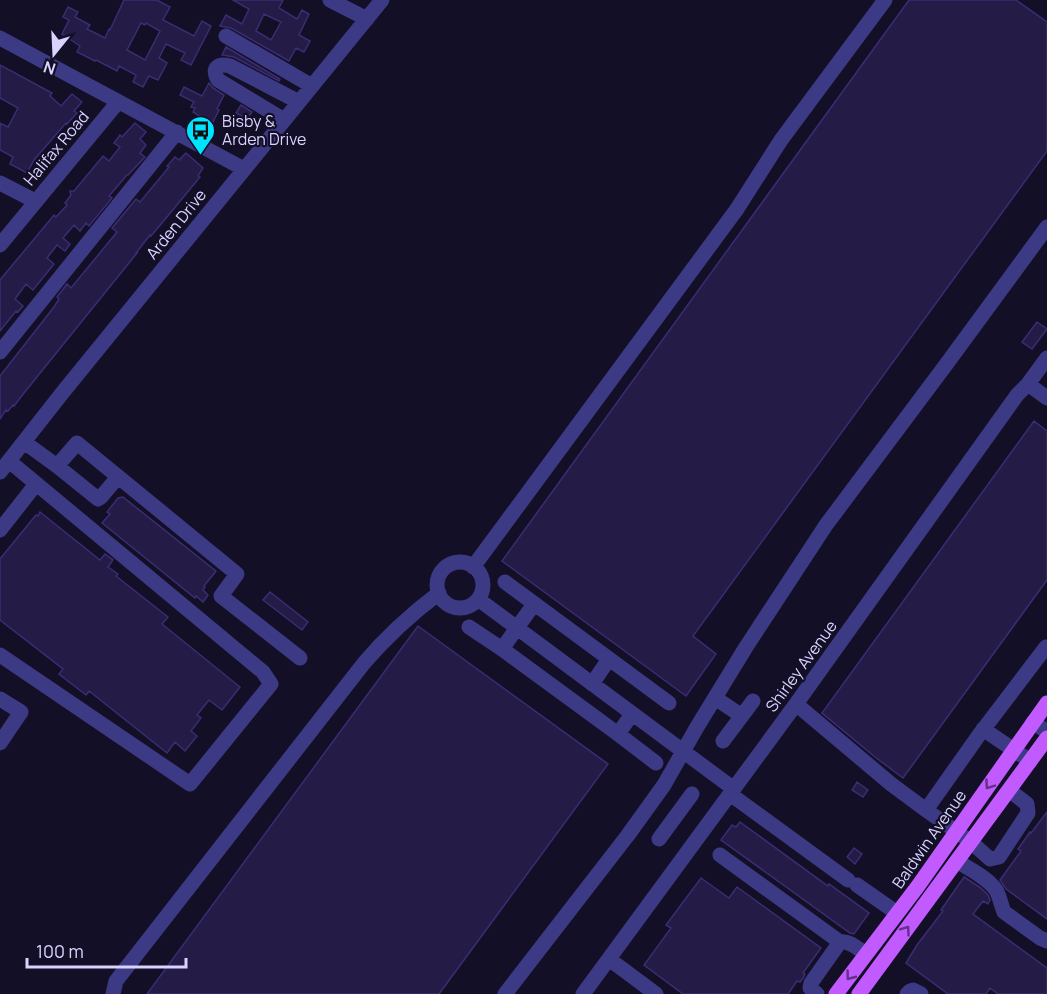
<svg xmlns="http://www.w3.org/2000/svg" width="1047" height="994" viewBox="0 0 1047 994" font-family="Manrope,sans-serif">
  <style>
    .building { fill: #241b47; stroke: #3b2d73; stroke-width: 1.5; fill-rule: evenodd }
    .lines { fill: none; stroke-linecap: round; stroke-linejoin: round }
    .minor { stroke: #3d3a85; stroke-width: 15 }
    .major { stroke: #c25bff; stroke-width: 15 }
    .oneway { stroke: #623188 }
    .labels { text-anchor: middle; dominant-baseline: central; stroke-width: 4.5; stroke-linejoin: round; paint-order: stroke }
    .poi-label { font-size: 16px; fill: #d9d4ff; stroke: #130f26; text-anchor: start }
    .street-label { font-size: 16px; fill: #d9d4ff; stroke: #130f26 }
  </style>
  <rect width="100%" height="100%" fill="#130f26"/>
  <path class="building" d="M124 0H157L170 7 163 20 194 36 202 21 211 26 191 65 181 60 185 53 166 44 159 58 167 63 158 80 149 76 143 87 133 82 136 75 119 66 117 71 96 60 95 61 77 52 80 46 62 34 69 20 63 17 68 7 78 12 75 17 90 25 87 29 105 38 109 29 110 30ZM141 23 145 25 146 23 160 31 145 60 127 50Z
    M233 0H283L279 8 297 19 302 10 309 14 299 35 310 41 304 52 296 48 289 61 231 28 220 26 226 15 242 24 249 9ZM264 14 281 22 271 40 256 31Z
    M909 0H1016L1047 22V151L693 636 716 654 686 696 502 561Z
    M226 47 280 79 279 81 234 57 222 55Z
    M0 65 52 93 50 96 61 106 72 94 82 102 74 111 77 113 67 124 66 123 34 160 27 173 10 164 13 157 0 150V123L8 127 18 108 0 98Z
    M209 83 213 88 224 95 217 109 219 110 212 124 193 112 195 108 191 107 194 102 180 95 184 87 202 96Z
    M241 105 252 112 247 119 236 113Z
    M135 123 146 132 140 139 146 145 140 153 145 157 128 175H127L109 196 112 198 89 226 86 223 80 231 74 225 63 238 70 244 65 251 57 245 47 258 54 264 33 290 26 284 15 299 23 306 18 312 16 311 0 331V280L54 215 56 217 67 205 65 203 71 195 70 191H74L103 156 109 161 120 147 114 143 120 135 122 137Z
    M186 153 203 168 198 176 200 177 162 223 151 236 150 235 136 253H137L24 393 14 406 13 405 8 411 6 410 0 419V376L54 307 59 299 57 297 67 284 71 288 117 232 112 228 136 199 140 202 169 167 167 166 175 157 179 160Z
    M1037 322 1047 329 1032 349 1022 342Z
    M1034 421 1047 431V580L903 778 875 757 822 713Z
    M123 497 216 571 204 586 205 587 203 590 208 595 203 602 196 596 195 598 102 523 110 514 107 512 118 498Z
    M40 512 100 560 105 554 113 560 108 567 118 574 116 576 168 617 162 624 240 687 222 710 209 700 197 715 201 718 191 731 197 736 185 751 175 742 167 753 89 691 86 695 59 674 63 669 0 620V559L36 515 38 516Z
    M270 592 308 622 302 630 263 600Z
    M418 626 608 764 439 994H147Z
    M857 782 868 790 863 797 852 790Z
    M1047 812V919L1006 889 1000 880 1021 851 1018 849 1030 832 1031 833Z
    M740 822 828 886 829 884 869 913 854 934 850 933 721 840 732 825 736 827Z
    M854 848 862 854 855 864 847 857Z
    M964 877 981 888 988 895 990 900 988 904 983 901 973 914 1047 968V994H998L990 988 986 994H948L906 963 917 945 943 911 941 910Z
    M701 878 729 898 737 887 821 948 803 973 805 974 803 978 800 982 797 981 788 994H683L644 965 671 928 666 925Z"/>
  <g class="lines">
    <path class="minor" d="M330 0 367 19
      M226 36 312 86
      M0 38 244 169
      M284 120 218 80C211 67 219 63 230 66L299 102
      M0 183 35 201
      M0 245 118 102
      M0 352 177 132
      M1028 384 1047 398
      M24 442 57 466 77 443 237 574 221 596 300 658
      M57 466 98 499 101 497 118 477
      M0 472 63 392 382 0
      M0 530 36 484
      M437 585a23 23 0 1 1 46 0a23 23 0 1 1-46 0Z
      M473 567 737 209 781 140 885 0
      M505 582 669 703
      M478 599 734 789
      M534 604 502 649 618 734 632 714
      M469 627 502 649
      M0 655 190 784 271 684 263 672 9 461
      M592 684 609 659
      M715 698 742 716
      M0 699 21 712 0 743
      M796 704 891 784 926 810
      M1033 722 1047 732
      M983 729 1030 761
      M618 734 656 763
      M723 741 753 701
      M1009 790 1027 804 1028 813 999 857 990 859 971 842 926 810 979 735 1046 647
      M730 794 848 880
      M659 839 692 794
      M720 855 840 942
      M957 861C969 869 987 877 996 890 1000 897 1001 905 1004 912L1040 938 1047 941
      M857 885 897 913
      M609 959 656 994
      M113 994 116 981 364 663C387 636 410 615 439 593
      M505 994 628 835 664 785 697 727 746 647 826 525 945 366 1047 227
      M583 994 796 704 1017 395 1028 384 1047 358
      M817 994 810 988 811 983 840 942C850 940 858 949 866 954
      M907 994 910 991 913 990 921 994"/>
    <path class="major" d="M836 994 918 886 1047 703
      M859 994 1047 738"/>
  </g>
  <defs><path id="oneway-chevron" d="M-2-3.5L2.5 0L-2 3.5" fill="none" stroke-width="1.6" stroke-linecap="round" stroke-linejoin="round" transform="scale(1.5)"/></defs>
  <g class="oneway">
    <use href="#oneway-chevron" transform="translate(989 785) rotate(125)"/>
    <use href="#oneway-chevron" transform="translate(906 930) rotate(-54)"/>
    <use href="#oneway-chevron" transform="translate(850 976) rotate(127)"/>
  </g>
  <defs>
    <symbol id="bus-pin" viewBox="-11 -11 22 30"><path d="M0 17L-7.5 6A9.5 9.5 0 1 1 7.5 6Z" fill="#00e5ff" stroke="#130f26"/><path d="M-5-6H5V4H4V6H2V4H-2V6H-4V4H-5ZM-3.5-4V0h7V-4ZM-3.5 1.2v1.5H-2V1.2ZM2 1.2v1.5H3.5V1.2Z" fill="#111"/></symbol>
  </defs>
  <g fill-rule="evenodd">
    <use href="#bus-pin" x="184" y="114" width="33" height="45"/>
  </g>
  <g class="labels">
    <g class="poi-label">
      <text x="222" y="121">Bisby &amp;<tspan x="222" dy="18">Arden Drive</tspan></text>
    </g>
    <g class="street-label">
      <text transform="translate(56 148) rotate(-50)">Halifax Road</text>
      <text transform="translate(176 224) rotate(-51)">Arden Drive</text>
      <text transform="translate(801 666) rotate(-54)">Shirley Avenue</text>
      <text transform="translate(929 839) rotate(-55)">Baldwin Avenue</text>
    </g>
  </g>
  <g transform="translate(54 54) rotate(198)" stroke="#130f26" stroke-width="4.5" paint-order="stroke">
  <path d="M0-4.5L10 22L0 15L-10 22Z" fill="#d9d4ff"/>
  <text y="-9" font-size="16" font-weight="bold" text-anchor="middle" fill="#d9d4ff">N</text>
  </g>
  <path d="M27 958v9h159v-9" fill="none" stroke="#d9d4ff" stroke-width="3"/>
  <text x="36" y="958" font-size="18" fill="#d9d4ff" stroke="#130f26" stroke-width="4.5" paint-order="stroke">100 m</text>
</svg>
